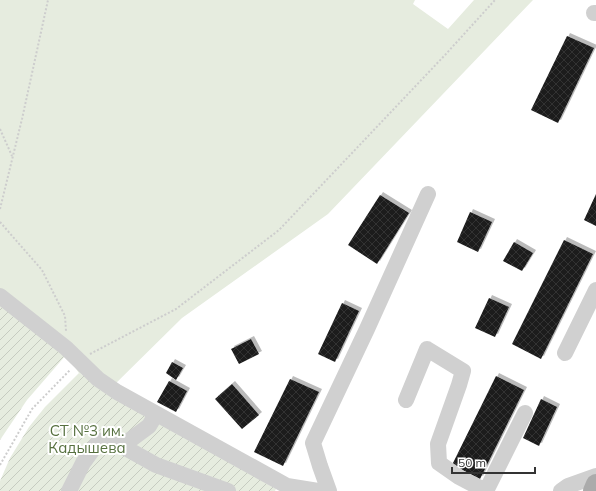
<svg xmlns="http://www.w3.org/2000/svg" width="596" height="491" viewBox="0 0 596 491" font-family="Mulish,sans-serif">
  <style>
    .grass { fill: #e6ecdf }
    .garden { fill: url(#garden-furrows) }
    .building { fill: url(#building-cross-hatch); filter: url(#shadow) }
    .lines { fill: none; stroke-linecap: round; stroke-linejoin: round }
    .path { stroke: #cdcdcd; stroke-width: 2; stroke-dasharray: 2 2; stroke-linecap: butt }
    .minor { stroke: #d0d0d0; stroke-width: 16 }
    .major { stroke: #ababab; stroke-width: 20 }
    .labels { text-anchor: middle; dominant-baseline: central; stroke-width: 4; stroke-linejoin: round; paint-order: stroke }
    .park-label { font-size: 15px; fill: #56703f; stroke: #fff }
  </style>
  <defs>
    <pattern id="garden-furrows" width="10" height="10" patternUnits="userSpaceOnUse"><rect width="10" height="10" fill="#e6ecdf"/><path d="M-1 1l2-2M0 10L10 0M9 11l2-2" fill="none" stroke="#c6cbc0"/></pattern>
    <pattern id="building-cross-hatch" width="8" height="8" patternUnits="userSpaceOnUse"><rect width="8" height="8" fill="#1a1a1a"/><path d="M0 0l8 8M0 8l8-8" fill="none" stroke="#333"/></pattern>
    <filter id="shadow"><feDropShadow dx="3" dy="-3" stdDeviation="0" flood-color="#0004"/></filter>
  </defs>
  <rect width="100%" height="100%" fill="#fff"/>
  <path class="grass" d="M0 0H415L413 4 448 29 474 0H533L328 214 182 318 109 390 79 373 66 355 0 302Z"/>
  <path class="garden" d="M0 302 66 355 27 400 0 440Z
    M79 373 276 489 275 491H0V481L10 458 29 427 45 407Z"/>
  <path class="building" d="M567 36 594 48 558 123 531 110Z
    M596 194V226L584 220Z
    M380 195 409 213 377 264 348 245Z
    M470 212 492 222 478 252 457 242Z
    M564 240 593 254 541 359 512 344Z
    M514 242 533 253 522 271 503 261Z
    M489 298 509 307 495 337 475 328Z
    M342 303 359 311 335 362 318 354Z
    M251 339 259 354 239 364 231 349Z
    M172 362 183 368 176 380 166 373Z
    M496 376 524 390 480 479 452 465Z
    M290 379 319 392 283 466 254 452Z
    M169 381 187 391 176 412 157 402Z
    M232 384 259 415 242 429 215 399Z
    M541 399 557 407 539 446 523 438Z"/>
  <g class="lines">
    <path class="path" d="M0 129 12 156
      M0 209 22 119 48 0
      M0 222 42 270 65 316 66 331
      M90 354 176 309 279 230 445 55 495 0
      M0 465 32 409 70 370"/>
    <path class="minor" d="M594 13H596
      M0 296 66 348 98 379 117 392 287 486 318 491
      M565 353 596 290
      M406 400 427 349 463 371 459 385 438 444 439 463 459 477 486 491
      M122 446 156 465 228 491
      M69 491 83 463 99 441 110 440 122 446 149 426 156 414
      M329 491 320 466 313 443 367 329 428 194
      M486 491 525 413
      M561 491 568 486 596 476"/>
    <path class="major" d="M593 491 596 484"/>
  </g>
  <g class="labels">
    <g class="park-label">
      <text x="87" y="430">СТ №3 им.<tspan x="87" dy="17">Кадышева</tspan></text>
    </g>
  </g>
  <path d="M452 467v6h83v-6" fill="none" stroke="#333333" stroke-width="2"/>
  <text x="458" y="467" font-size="12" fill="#333333" stroke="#ffffff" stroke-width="3" paint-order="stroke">50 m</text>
</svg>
